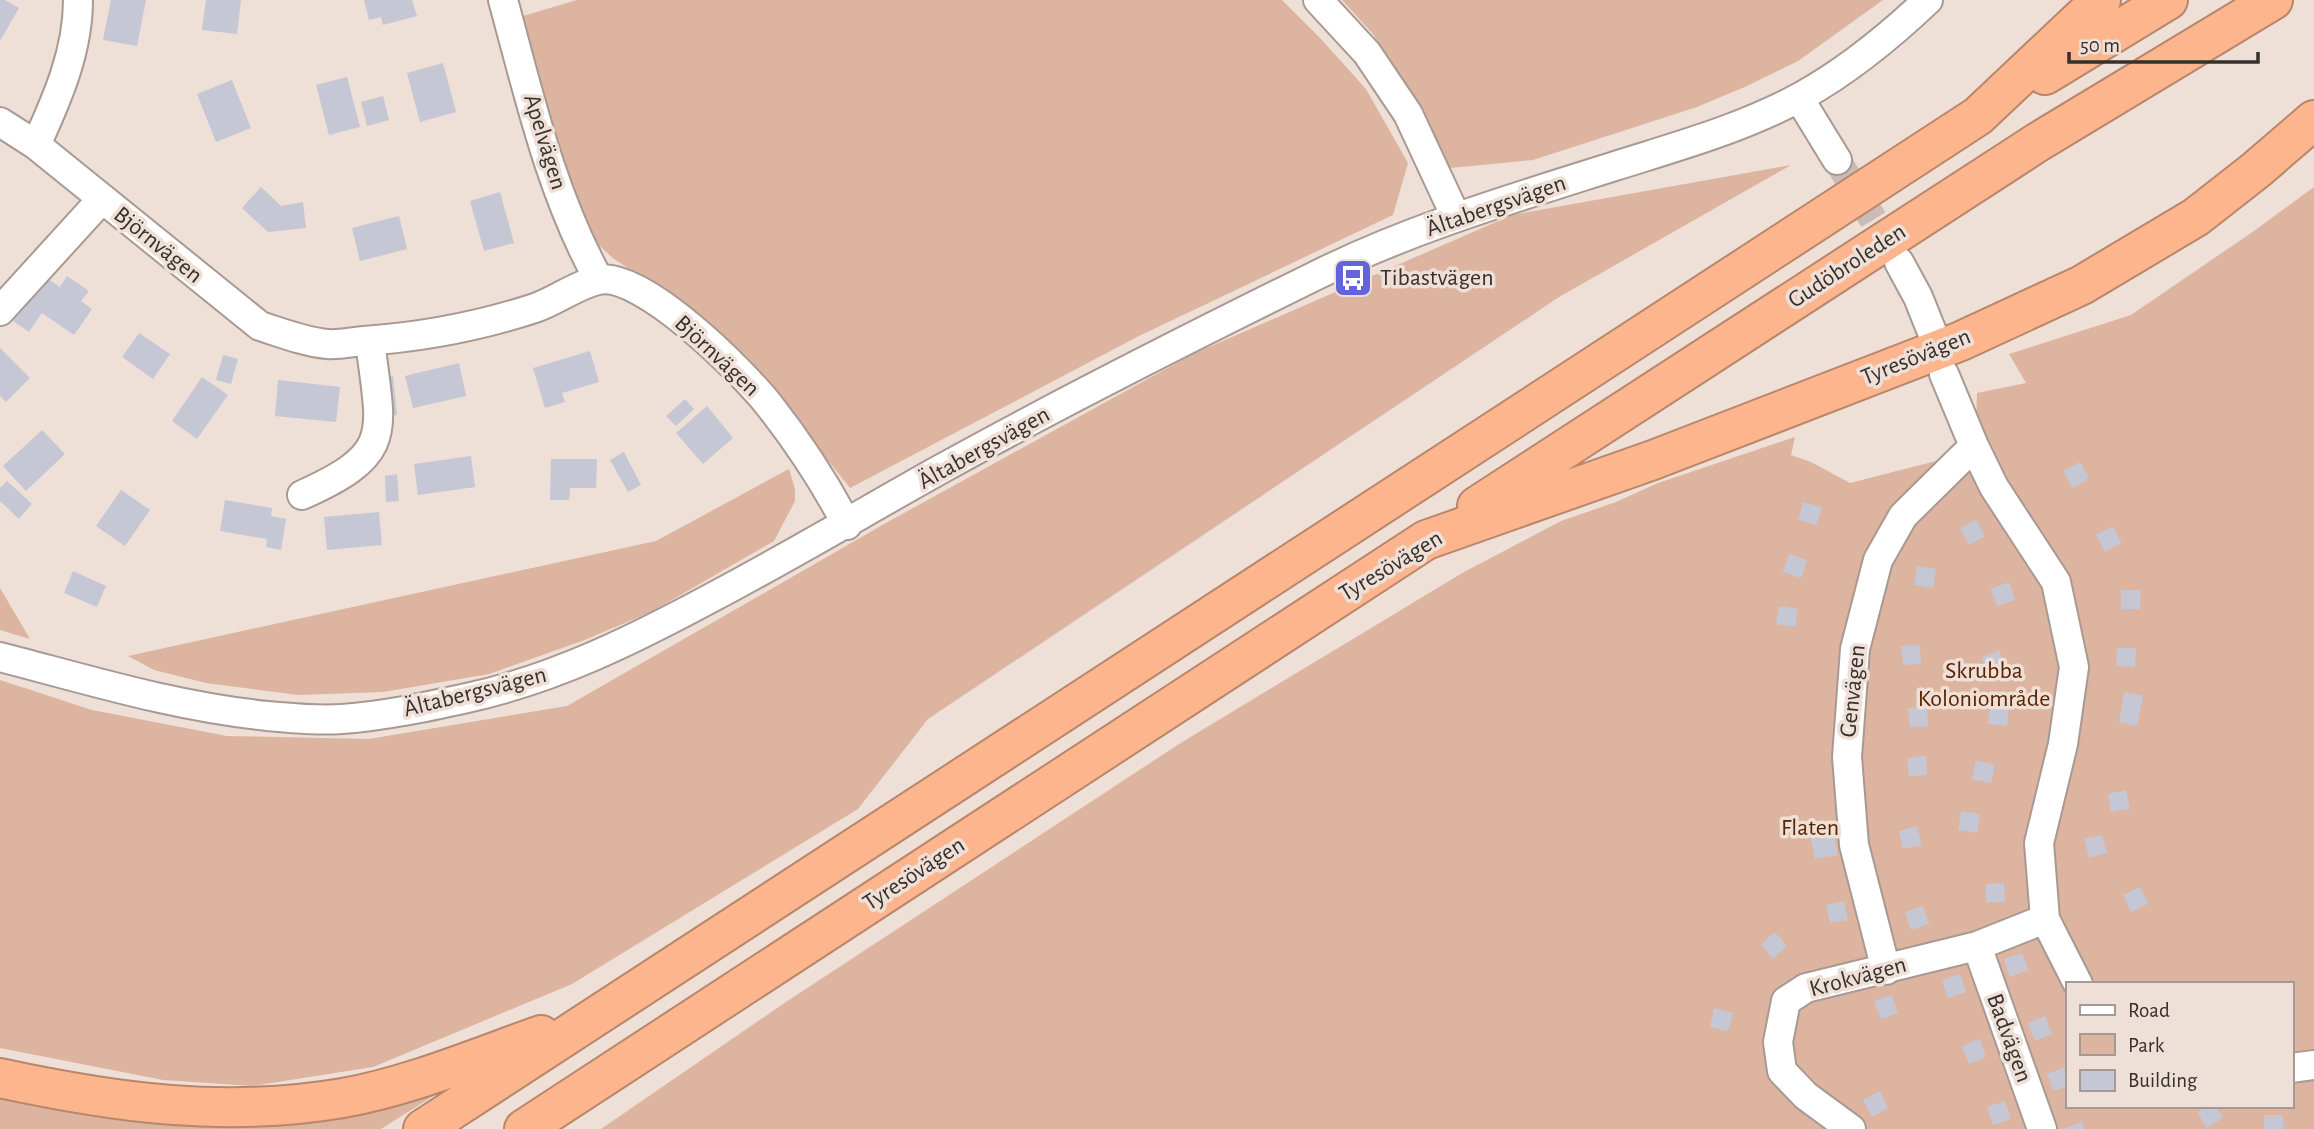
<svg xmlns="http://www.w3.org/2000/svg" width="2314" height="1129" viewBox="0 0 2314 1129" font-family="'Alegreya Sans',sans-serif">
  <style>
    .green { fill: #dcb49f; fill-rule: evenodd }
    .building { fill: #c5c7d5 }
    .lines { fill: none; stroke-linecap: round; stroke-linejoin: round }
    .minor-tunnel { stroke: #c9bcb5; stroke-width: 28; stroke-dasharray: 28 14; stroke-linecap: butt }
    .minor-casing { stroke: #a89992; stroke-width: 32 }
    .highway-casing { stroke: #b7866b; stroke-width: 42 }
    .minor { stroke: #fff; stroke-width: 28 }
    .highway { stroke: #fdb58d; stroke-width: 38 }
    .labels { text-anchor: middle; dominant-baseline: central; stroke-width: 7; stroke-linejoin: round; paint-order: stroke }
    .street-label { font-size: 24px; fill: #36302d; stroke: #eedfd7 }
    .poi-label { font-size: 24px; fill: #36302d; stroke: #eedfd7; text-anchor: start }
    .park-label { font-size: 24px; fill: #592400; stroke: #eedfd7 }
  </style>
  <rect width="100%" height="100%" fill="#eedfd7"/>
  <path class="green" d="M577 0H1282L1321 39 1366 89 1408 163 1393 215 1139 336 850 488 753 367 697 314 614 259 592 239 573 199 523 16Z
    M1342 0H1883L1798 61 1747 86 1697 107 1533 160 1450 168 1373 34Z
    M1791 165 1559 297 928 719 858 809 572 984 373 1067 253 1086 163 1080 0 1048V680L92 710 227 736 369 739 567 706 886 523 1193 354 1512 215Z
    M2314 187V1129H601L786 1002 1179 744 1464 572 1561 521 1616 502 1658 483 1795 437 1791 455 1811 462 1850 483 1940 460 1976 423 1977 393 2026 383 2009 354 2131 315 2254 231ZM2067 984H2291V1106H2067Z
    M789 469 795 489V501L774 541 651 612 582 641 489 674 383 692 298 695 206 683 154 670 128 656 656 541Z
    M0 588 30 639 0 630Z
    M465 1076 381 1129H0V1092L166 1121 252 1127 297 1123Z"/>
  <path class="building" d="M0 0H5L19 8 0 41Z
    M111 0H146L137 46 103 40Z
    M206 0H241L237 34 202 30Z
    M364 0H412L417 16 383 25 381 17 369 20Z
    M443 63 456 112 420 122 407 73Z
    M347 77 360 127 329 135 316 85Z
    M232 80 251 128 216 142 197 94Z
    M383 96 389 120 367 126 361 102Z
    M261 187 281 206 303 202 306 228 268 232 242 208Z
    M500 192 514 243 484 251 470 201Z
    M399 216 407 249 360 261 352 228Z
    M44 276 60 287 67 276 89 291 81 301 92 309 74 335 42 313 29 332 13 321Z
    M139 333 170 354 153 379 122 357Z
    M0 348 30 378 6 402 0 396Z
    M590 351 599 382 562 393 565 402 545 408 533 368Z
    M223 355 238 359 231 384 216 380Z
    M459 363 466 396 413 408 405 376Z
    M393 376 397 415 382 417 378 377Z
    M202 377 228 395 197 439 172 421Z
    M278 380 340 387 336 422 275 416Z
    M685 399 694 409 676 426 666 416Z
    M707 406 733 438 703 464 676 433Z
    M42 430 65 454 26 491 3 466Z
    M624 452 641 485 628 492 610 460Z
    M471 456 475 487 418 495 414 464Z
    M551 459H597L596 488H570L569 500H550Z
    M2080 462 2089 478 2073 488 2063 471Z
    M397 474 399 501 386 502 385 476Z
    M7 481 32 504 19 519 0 501V488Z
    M121 490 150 510 125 546 96 526Z
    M225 500 272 508 271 516 286 519 281 550 266 547 267 539 220 531Z
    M1803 502 1822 507 1816 525 1798 520Z
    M379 512 382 545 327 550 324 517Z
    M1976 519 1985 536 1969 545 1960 529Z
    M2113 526 2121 543 2105 552 2096 535Z
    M1789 554 1807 560 1801 578 1783 572Z
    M1917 566 1936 569 1933 588 1914 585Z
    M73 571 106 586 97 607 64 593Z
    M2009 582 2015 600 1997 606 1991 589Z
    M2121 590H2141L2140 609H2121Z
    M1779 606 1798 609 1795 627 1776 624Z
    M1920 645 1921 664 1903 665 1901 646Z
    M2117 648H2136L2135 667 2116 666Z
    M1999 650 2006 667 1988 674 1982 657Z
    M2124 692 2143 696 2137 726 2119 722Z
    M1990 705 2009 707 2007 726 1988 724Z
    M1927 707 1928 726 1910 727 1908 708Z
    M1926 756 1927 775 1909 776 1907 758Z
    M1976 760 1995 765 1991 783 1972 779Z
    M2126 790 2130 809 2111 812 2108 794Z
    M1961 811 1980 814 1977 833 1958 830Z
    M1917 826 1922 845 1903 849 1899 831Z
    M1833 828 1838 855 1815 859 1809 832Z
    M2102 835 2107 853 2089 858 2084 839Z
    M2004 883 2005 902H1986V884Z
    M2140 887 2148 904 2131 912 2123 895Z
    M1844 901 1848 920 1830 923 1826 905Z
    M1923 906 1929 924 1911 930 1905 912Z
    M1775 932 1787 946 1773 959 1761 944Z
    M2022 953 2028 970 2010 977 2004 959Z
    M1960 974 1966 992 1948 998 1942 980Z
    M1892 995 1898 1013 1881 1019 1874 1001Z
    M1714 1008 1733 1013 1728 1031 1710 1027Z
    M2045 1016 2052 1034 2035 1041 2028 1023Z
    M1980 1039 1986 1057 1969 1064 1962 1046Z
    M2065 1067 2067 1087 2053 1091 2047 1074Z
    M1880 1091 1888 1108 1872 1117 1863 1100Z
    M2005 1101 2011 1119 1993 1125 1987 1107Z
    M2207 1106H2216L2223 1118 2207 1128 2197 1112Z
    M2264 1115H2283V1129H2264Z
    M2082 1122 2084 1129H2063Z"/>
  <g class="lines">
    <path class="minor-tunnel" d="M1837 160 1896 257"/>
    <defs>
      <path id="minor" d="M503 0C529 95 551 194 599 280
        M1318 0 1367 53 1408 114 1456 217
        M1799 98 1837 160
        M0 122 36 145 260 326C282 333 305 342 327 344 339 345 352 342 364 341 422 337 480 326 535 308 556 301 576 285 598 280 641 270 743 372 769 405 798 442 825 483 847 525
        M36 145C57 99 78 52 78 0
        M1899 262 1918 297 1932 332
        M0 311 102 199
        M1944 374 1974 446 1994 487 2056 582 2074 667 2063 744 2039 843 2045 919 2078 984
        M302 495C396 453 381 433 370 341
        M0 657C89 680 176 707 268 716 292 718 317 721 342 719 384 716 426 707 467 698 554 679 633 640 711 598 789 557 864 512 941 469 1064 401 1191 337 1317 275 1412 228 1514 198 1615 166 1678 146 1744 128 1802 96 1849 70 1890 36 1928 0
        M1977 946 2042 1129
        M1886 970 1854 845 1847 757 1855 649 1878 560 1903 516 1974 446
        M2291 1068 2314 1065
        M1851 1129 1806 1096 1782 1071 1778 1042 1786 1001 1806 988 1977 946 2045 919"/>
      <path id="highway" d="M2045 75 2168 0
        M1477 506 2038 142 2273 0
        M0 1078C116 1103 225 1118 343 1098 410 1086 476 1058 541 1035
        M423 1129 1978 116 2101 0
        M524 1129 1426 540 1653 460 1961 341 2082 285 2196 217 2256 170 2314 120"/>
    </defs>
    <use href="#minor" class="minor-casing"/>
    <use href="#highway" class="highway-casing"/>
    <use href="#minor" class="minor"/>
    <use href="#highway" class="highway"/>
  </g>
  <defs>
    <symbol id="bus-square" viewBox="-11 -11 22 22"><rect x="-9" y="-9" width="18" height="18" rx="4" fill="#6363dc" stroke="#eedfd7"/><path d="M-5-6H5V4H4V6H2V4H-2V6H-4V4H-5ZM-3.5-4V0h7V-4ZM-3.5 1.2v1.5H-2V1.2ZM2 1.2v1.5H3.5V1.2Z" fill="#fff"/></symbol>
  </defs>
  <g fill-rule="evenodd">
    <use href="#bus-square" x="1331" y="256" width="44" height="44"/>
  </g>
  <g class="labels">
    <g class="street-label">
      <text transform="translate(545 142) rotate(73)">Apelvägen</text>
      <text transform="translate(1496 206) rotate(-19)">Ältabergsvägen</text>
      <text transform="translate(158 245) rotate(39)">Björnvägen</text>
      <text transform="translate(1847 266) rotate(-33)">Gudöbroleden</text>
      <text transform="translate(717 356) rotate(43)">Björnvägen</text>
      <text transform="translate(1916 357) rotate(-22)">Tyresövägen</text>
      <text transform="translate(984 448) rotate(-29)">Ältabergsvägen</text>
      <text transform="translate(1391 566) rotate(-31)">Tyresövägen</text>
      <text transform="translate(1853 691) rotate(-84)">Genvägen</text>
      <text transform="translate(475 692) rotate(-14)">Ältabergsvägen</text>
      <text transform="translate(914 874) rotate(-33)">Tyresövägen</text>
      <text transform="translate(1858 977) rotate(-15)">Krokvägen</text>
      <text transform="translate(2009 1038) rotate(70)">Badvägen</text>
    </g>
    <g class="poi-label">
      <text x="1380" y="278">Tibastvägen</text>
    </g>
    <g class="park-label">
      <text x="1984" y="671">Skrubba<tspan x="1984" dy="28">Koloniområde</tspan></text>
      <text x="1810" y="828">Flaten</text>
    </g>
  </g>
  <rect x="2066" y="982" width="228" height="126" fill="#eedfd7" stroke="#a49993" stroke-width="2"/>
  <rect x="2080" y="1005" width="35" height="10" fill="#ffffff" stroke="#a49993" stroke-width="2"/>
  <text x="2128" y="1017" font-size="21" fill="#36302d">Road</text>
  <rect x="2080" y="1034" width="35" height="21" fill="#dcb49f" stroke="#a49993" stroke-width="2"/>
  <text x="2128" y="1052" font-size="21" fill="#36302d">Park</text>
  <rect x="2080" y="1070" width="35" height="21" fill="#c5c7d5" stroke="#a49993" stroke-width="2"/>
  <text x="2128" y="1087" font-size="21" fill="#36302d">Building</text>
  <path d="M2069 52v10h189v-10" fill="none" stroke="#36302d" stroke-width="3.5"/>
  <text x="2080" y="52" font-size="21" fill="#36302d" stroke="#eedfd7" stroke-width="5" paint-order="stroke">50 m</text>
</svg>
